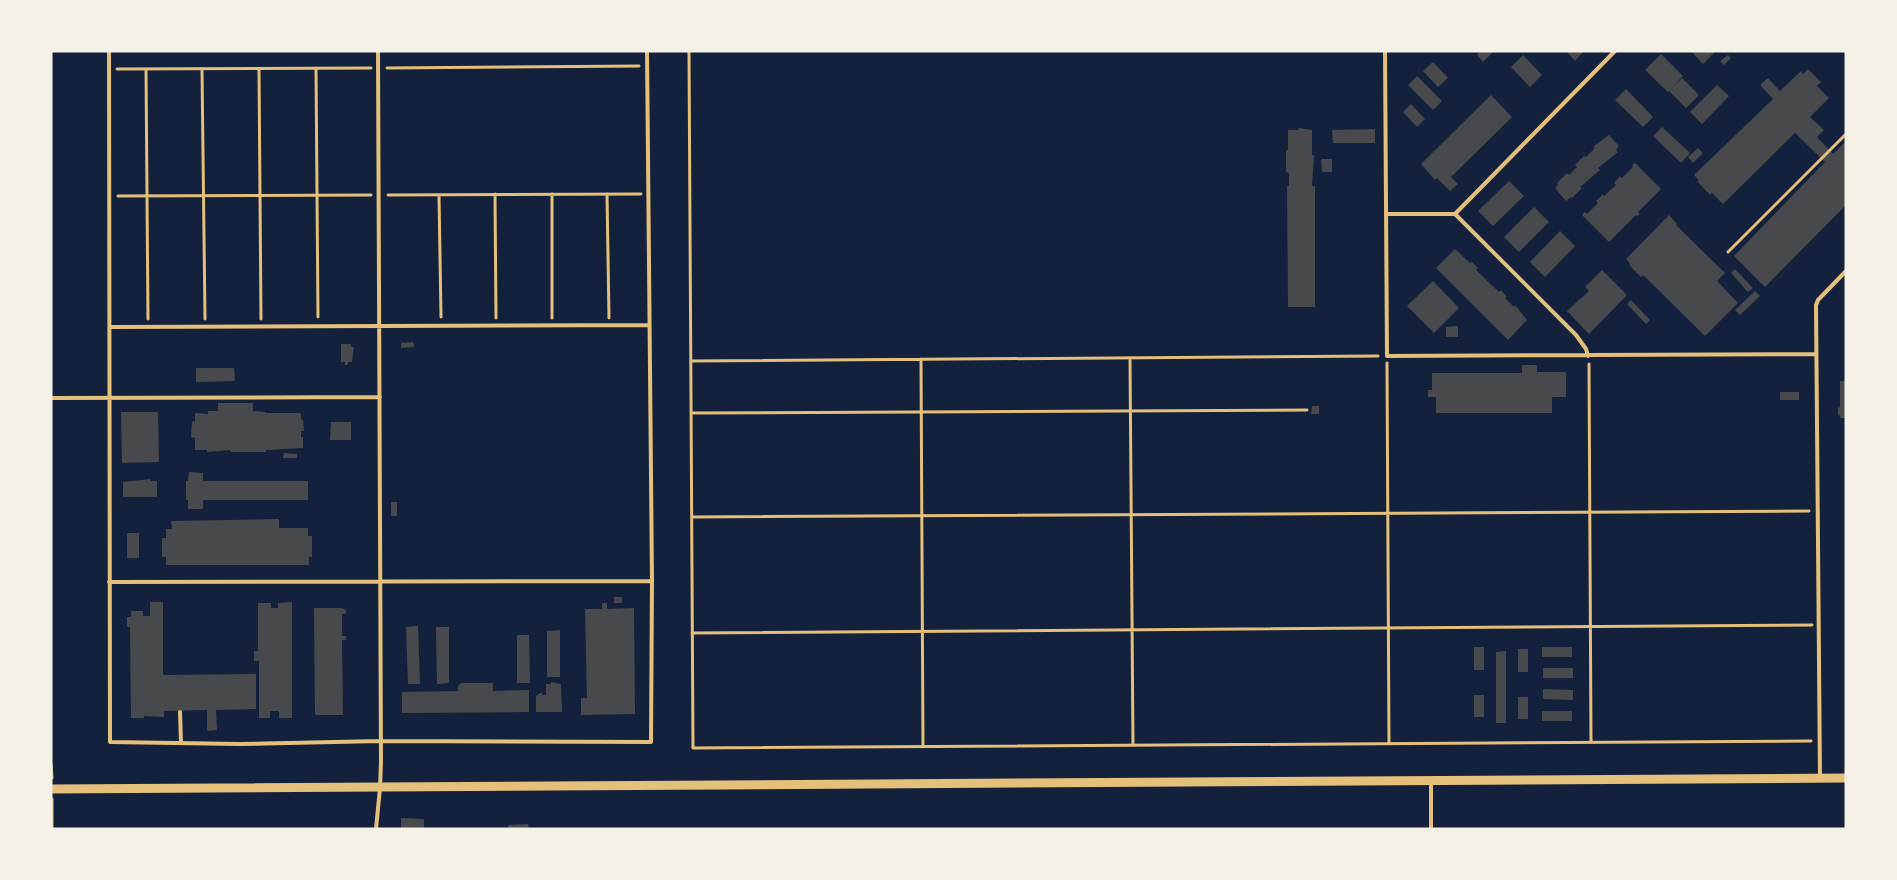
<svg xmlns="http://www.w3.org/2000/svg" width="1897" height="880" viewBox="0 0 1897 880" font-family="'Roboto Condensed',sans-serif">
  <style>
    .building { fill: #48494c }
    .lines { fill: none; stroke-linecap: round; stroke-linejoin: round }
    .path { stroke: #e5c07b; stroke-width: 3 }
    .service { stroke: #e5c07b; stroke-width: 4 }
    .tertiary { stroke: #e5c07b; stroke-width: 9 }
  </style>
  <rect width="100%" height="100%" fill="#14213d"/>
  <path class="building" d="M1480 51H1494L1483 62 1477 55Z
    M1566 51H1584L1575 61Z
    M1691 51H1716L1703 64Z
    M1661 54 1683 76 1668 92 1645 70Z
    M1523 55 1542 75 1530 87 1511 67Z
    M1728 55 1731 58 1724 65 1720 61Z
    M1433 62 1448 78 1438 87 1423 71Z
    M1808 69 1821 82 1817 86 1829 98 1810 117 1824 130 1817 137 1833 154 1846 141V205L1765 287 1734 256 1825 162 1795 133 1723 204 1712 193 1710 195 1697 181 1699 180 1694 175 1773 99 1760 85 1768 78 1780 91 1801 71 1803 74Z
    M1417 76 1442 101 1433 110 1408 85Z
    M1682 78 1699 95 1686 108 1669 91Z
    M1717 85 1729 96 1702 124 1690 112Z
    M1626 89 1653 117 1643 127 1615 100Z
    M1491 95 1512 117 1451 177 1458 184 1450 191 1437 178 1435 180 1421 164Z
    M1411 104 1425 119 1417 127 1403 112Z
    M1662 127 1690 153 1681 163 1653 136Z
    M1299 128 1312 130V155H1314L1312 186H1315V307H1288L1287 186H1289V173L1286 172V150H1288V130H1298Z
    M1375 129V143H1333L1332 130Z
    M1609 135 1619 146 1616 150 1618 152 1598 168 1600 170 1580 187 1582 188 1572 198 1571 197 1566 201 1555 188 1558 185 1557 183 1567 173 1569 175 1577 167 1575 165 1584 156 1586 157 1595 148 1594 146Z
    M1698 148 1703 153 1693 163 1688 157Z
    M1321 159H1332V172H1322Z
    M1635 163 1661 189 1638 212 1640 214 1637 216 1636 215 1609 242 1582 215 1585 212 1587 214 1598 203 1596 201 1603 194 1604 196 1616 185 1614 183 1620 176 1622 178 1633 167 1632 165Z
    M1509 181 1524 196 1493 226 1478 211Z
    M1534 207 1549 222 1519 252 1504 237Z
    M1669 215 1677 224 1676 225 1725 273 1717 281 1738 303 1705 336 1643 275 1641 277 1629 265 1630 264 1626 259Z
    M1560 231 1575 246 1545 277 1530 262Z
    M1455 249 1470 263 1472 262 1478 268 1476 270 1499 292 1501 290 1507 297 1505 298 1514 307 1515 305 1527 320 1508 340 1436 268Z
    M1735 269 1753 288 1748 292 1731 273Z
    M1602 270 1627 295 1589 334 1567 311 1589 291 1585 287Z
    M1433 281 1459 308 1434 333 1407 306Z
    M1755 291 1760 296 1740 315 1735 310Z
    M1631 300 1650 320 1646 324 1627 304Z
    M1458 326V337H1446V327Z
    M413 342 414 347 401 348V343Z
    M341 344H351V347H354L352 362H348V365H345V362H341Z
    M1522 365H1537V372H1566V397H1552V413H1436V397H1428V390H1432V373H1522Z
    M196 368H234L235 381 196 382Z
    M1840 381H1846V418H1840V416L1838 415V408L1840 407Z
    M1780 392H1799V400H1780Z
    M218 403H253V411L265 412 266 413H301V419L303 420 304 431H301V437H303V448L266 450V452H231L230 450 207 452V450H195V438L191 437 192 421 195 422V413L208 414V411H218Z
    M1312 406H1319V414H1311Z
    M121 412H158L159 462 122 463Z
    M331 422H351V440H330Z
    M284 453 297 454V458H283Z
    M189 472 203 473V481H308V500H203V509H188V500H186V481H188Z
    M151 479V481H157V497H123V482Z
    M391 502H397V516H391Z
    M279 519V528H308V536H312V557H309V565H166V557H162V538H166V529H172L171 521Z
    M127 533H139V558H127Z
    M614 597H622V603H614Z
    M150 602H163V675L256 674V709L216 710 217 730 207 731V710L164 711V717L144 716V718H131L130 627H127V617H131V611H143V616H150Z
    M292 602V718H279V711H270V718H259V661H254V651H258V603H271V608H278V603Z
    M602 603H607V609L634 608 635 714 581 715V698H587L585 609H602Z
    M314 608H342L346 610V614H342V636H346V640H342L343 715H315Z
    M418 626 420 684H408L406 627Z
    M436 627H449V683L437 684Z
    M560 630V677H547V631Z
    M517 635H529L530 683H517Z
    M1474 647H1484V670H1474Z
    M1542 647H1572V657H1542Z
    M1518 649H1528V672H1518Z
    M1506 651V723H1496V652Z
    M1543 668H1573V678H1543Z
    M551 682 561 684 562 712H536V696L540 693H542V695H546V684H551Z
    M461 683H493V691L529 690V712L402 713V692L458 691V686Z
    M1543 689 1573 690V700L1543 699Z
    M1474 695H1484V717H1474Z
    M1518 697H1528V719H1518Z
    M1542 711H1572V721H1542Z
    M401 818 424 819V829H401Z
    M528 824 529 829H509L508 825Z"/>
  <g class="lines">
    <path class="path" d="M689 51 693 748 1811 741
      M316 68 318 317
      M387 68 639 66
      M117 69 371 68
      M146 69 148 319
      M202 69 205 319
      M259 69 261 319
      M495 194 496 318
      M552 194V318
      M607 194 609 318
      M388 195 641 194
      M439 195 441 317
      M118 196 371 195
      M1728 252 1846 134
      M1130 358 1133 745
      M921 359 923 747
      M691 361 1378 356
      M1387 363 1389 744
      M1589 364 1591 742
      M691 413 1307 410
      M692 517 1809 511
      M692 633 1812 625
      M51 764 52 778
      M52 799V829"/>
    <path class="service" d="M109 51C110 281 109 511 110 742L240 744 380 741 651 742 652 581 647 51
      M1385 51 1387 356 1816 354
      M1387 214H1455L1576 335 1586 349 1588 356
      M1455 214 1615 51
      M111 327 649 325
      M51 398 380 397
      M109 582 652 581
      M180 712 181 743
      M1820 779 1816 305 1818 300 1846 271
      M1431 781V829
      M376 829 380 788 381 762 378 51"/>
    <path class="tertiary" d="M51 789 1846 778"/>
  </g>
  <rect width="1897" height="880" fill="none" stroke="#f6f1e7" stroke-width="105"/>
</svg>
